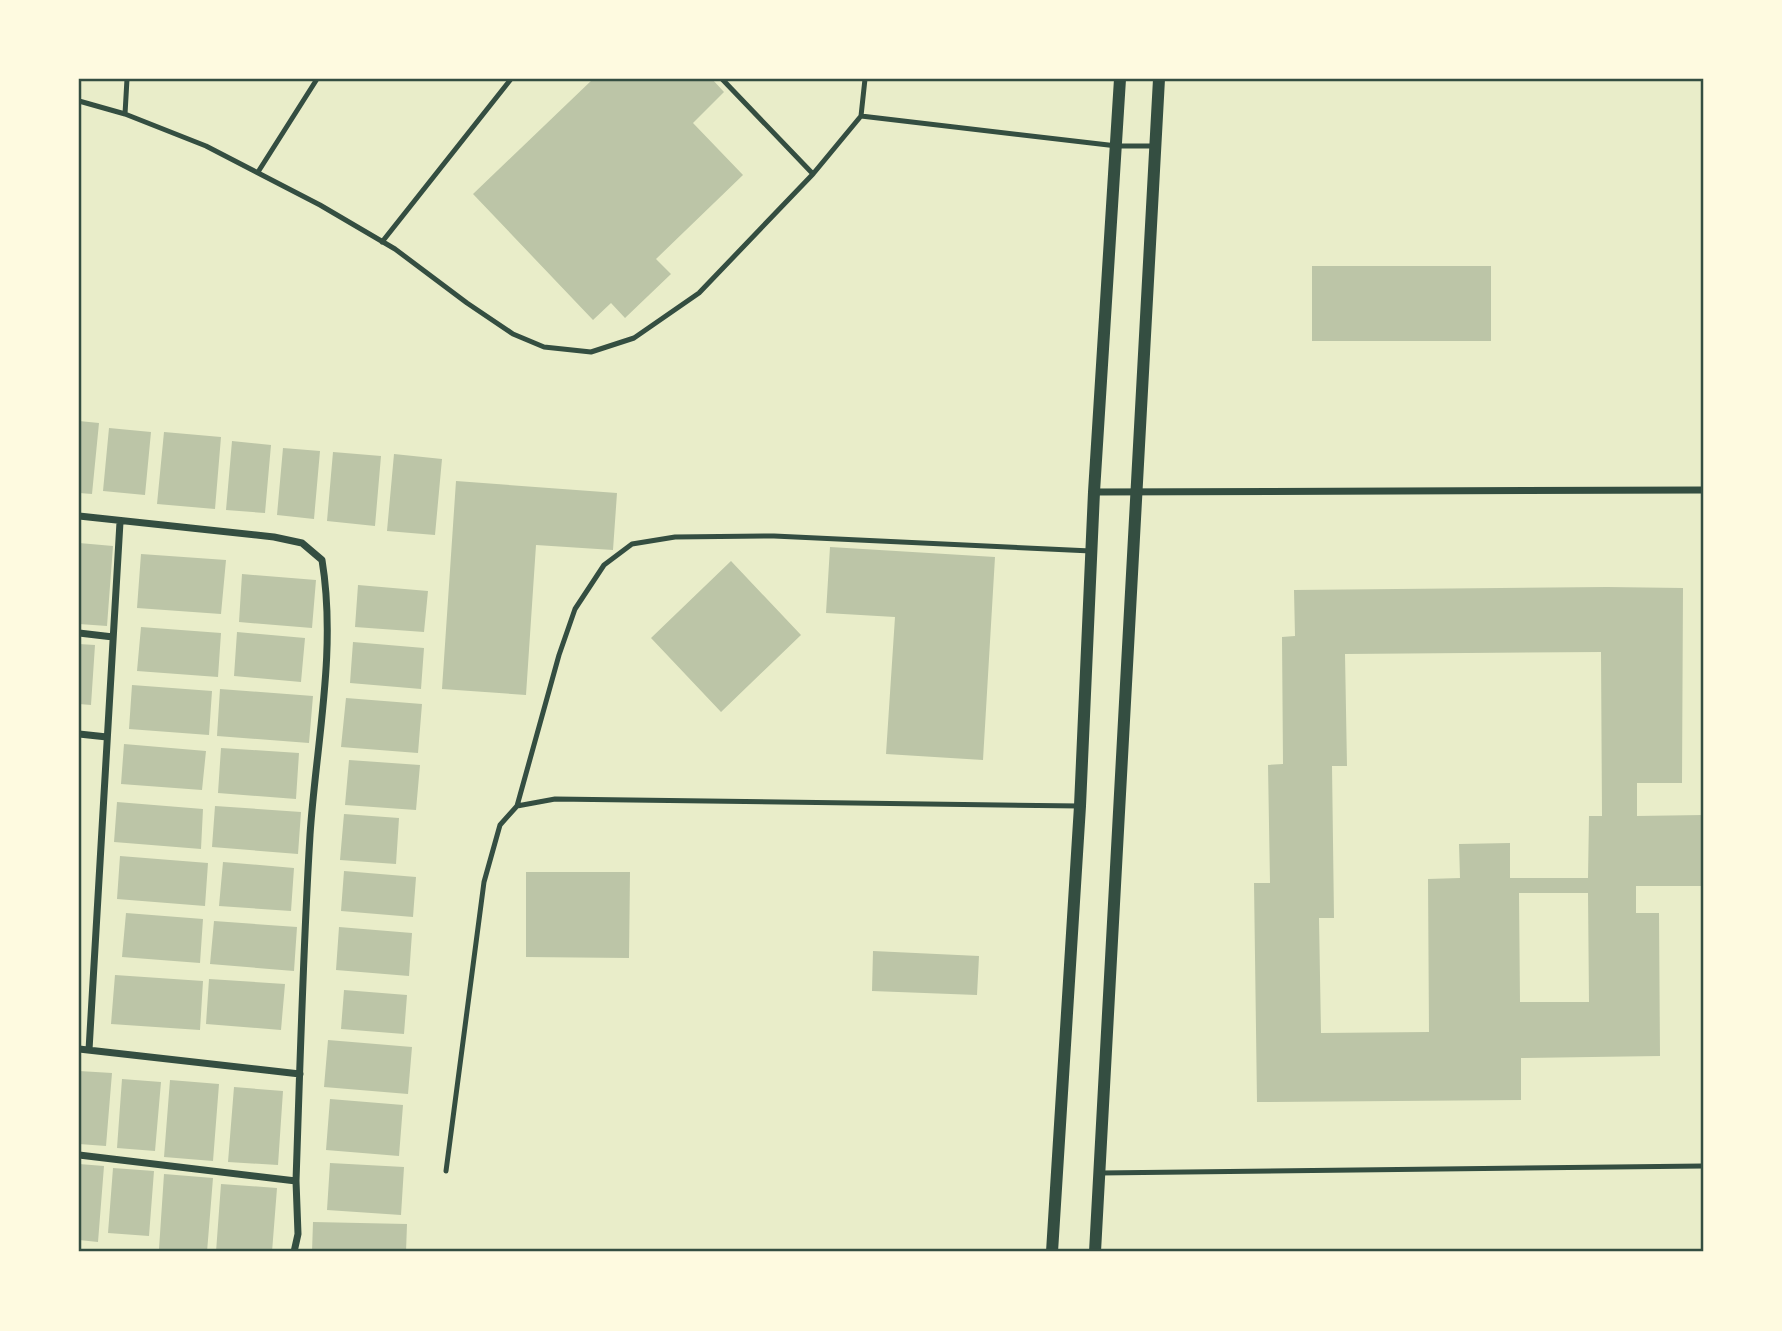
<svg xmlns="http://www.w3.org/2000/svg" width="1782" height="1331" viewBox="0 0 1782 1331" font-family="Inter,sans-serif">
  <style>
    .building { fill: #bcc5a7; fill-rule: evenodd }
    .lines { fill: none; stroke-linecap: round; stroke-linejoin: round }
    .service { stroke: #344e41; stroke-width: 5 }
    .minor { stroke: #344e41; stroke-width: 7 }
    .tertiary { stroke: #344e41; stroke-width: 12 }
    .neatline { fill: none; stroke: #344e41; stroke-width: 2.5 }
  </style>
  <rect width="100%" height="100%" fill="#e9edc9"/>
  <path class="building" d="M593 79H712L724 92 693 123 743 175 656 259 671 274 625 318 611 303 593 320 473 194Z
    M1312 266H1491V341H1312Z
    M79 421 99 423 92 494 79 493Z
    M109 428 151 432 145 495 103 491Z
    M164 432 221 437 215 509 157 504Z
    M232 441 271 445 265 513 226 510Z
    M283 448 320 451 314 519 277 515Z
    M333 452 381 456 375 526 327 521Z
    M394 454 442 459 435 535 387 531Z
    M456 481 617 493 613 550 536 545 526 695 442 689Z
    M79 543 113 546 107 626 79 624Z
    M830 547 995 557 983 760 886 754 895 617 826 613Z
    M141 554 226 560 221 614 137 608Z
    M731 561 801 635 721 712 651 638Z
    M242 574 316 580 312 628 239 622Z
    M358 585 428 591 424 632 355 627Z
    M1607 587 1683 588 1682 783H1637V816L1703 815V886H1636V913H1659L1660 1056 1521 1058V1100L1257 1102 1254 883H1270L1268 765 1283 764 1282 637 1295 636 1294 590ZM1601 652 1602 816H1589L1588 878H1510V843L1459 844 1460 878 1428 879 1429 1032 1321 1033 1319 918H1334L1332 766H1347L1345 654ZM1519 893H1588L1589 1002H1520Z
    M141 627 221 633 218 677 137 671Z
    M237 632 305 638 301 682 234 676Z
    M353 642 424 648 421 689 350 683Z
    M79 644 95 645 91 705 79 704Z
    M132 685 212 691 209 735 129 729Z
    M220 689 313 696 309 743 217 736Z
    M346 698 422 704 418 753 341 747Z
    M124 744 206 751 202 790 121 784Z
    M221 748 299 753 296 799 218 793Z
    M349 760 420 765 416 810 345 805Z
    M117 802 203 809 201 849 114 842Z
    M215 806 301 812 298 854 212 847Z
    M344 814 399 818 396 864 340 860Z
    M120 856 208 863 205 906 117 899Z
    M223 862 294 868 291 911 219 906Z
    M344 871 416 877 413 917 341 911Z
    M526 872H630L629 958 526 957Z
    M126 913 203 919 200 963 122 957Z
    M214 921 297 927 294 971 210 964Z
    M339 927 412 933 409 976 336 970Z
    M873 951 979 956 977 995 872 991Z
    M115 975 203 981 200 1030 111 1024Z
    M209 979 285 984 281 1030 206 1024Z
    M344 990 407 995 404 1034 341 1029Z
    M328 1040 412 1047 408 1094 324 1087Z
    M79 1071 112 1073 106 1146 79 1144Z
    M122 1079 161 1082 155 1151 117 1148Z
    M170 1080 219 1084 213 1161 164 1157Z
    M234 1087 283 1091 278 1165 228 1162Z
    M330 1099 403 1105 399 1156 326 1150Z
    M330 1163 404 1167 401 1215 327 1210Z
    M79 1164 104 1166 98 1242 79 1240Z
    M113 1168 154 1171 149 1236 108 1233Z
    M164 1174 213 1178 207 1252 159 1249Z
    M221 1184 277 1188 272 1252H216Z
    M313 1222 407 1224 406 1252H312Z"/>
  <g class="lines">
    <path class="service" d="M722 79 813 174
      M79 101 125 114 206 146 320 205 395 249 467 303 513 334 544 347 591 352 634 338 699 293 813 174 861 116 865 79
      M125 114 127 79
      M861 116 1117 146H1155
      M258 172 317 79
      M382 242 511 79
      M517 806 559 655 575 609 604 565 632 544 675 537 774 536 1091 551
      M446 1171 484 882 500 825 517 806 555 799 1080 806
      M1100 1173 1703 1166"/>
    <path class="minor" d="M1094 492 1703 490
      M79 516 274 537 302 543 322 560C337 651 316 744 310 835 303 950 300 1066 296 1181L298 1234 294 1252
      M79 633 113 637
      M79 734 107 737
      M79 1049 300 1074
      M89 1050 120 522
      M79 1155 296 1181"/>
    <path class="tertiary" d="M1052 1252 1080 806 1094 492 1120 79
      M1095 1252 1159 79"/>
  </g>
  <rect width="1782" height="1331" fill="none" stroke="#fefae0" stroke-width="161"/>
  <rect x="80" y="80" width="1622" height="1170" class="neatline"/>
</svg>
